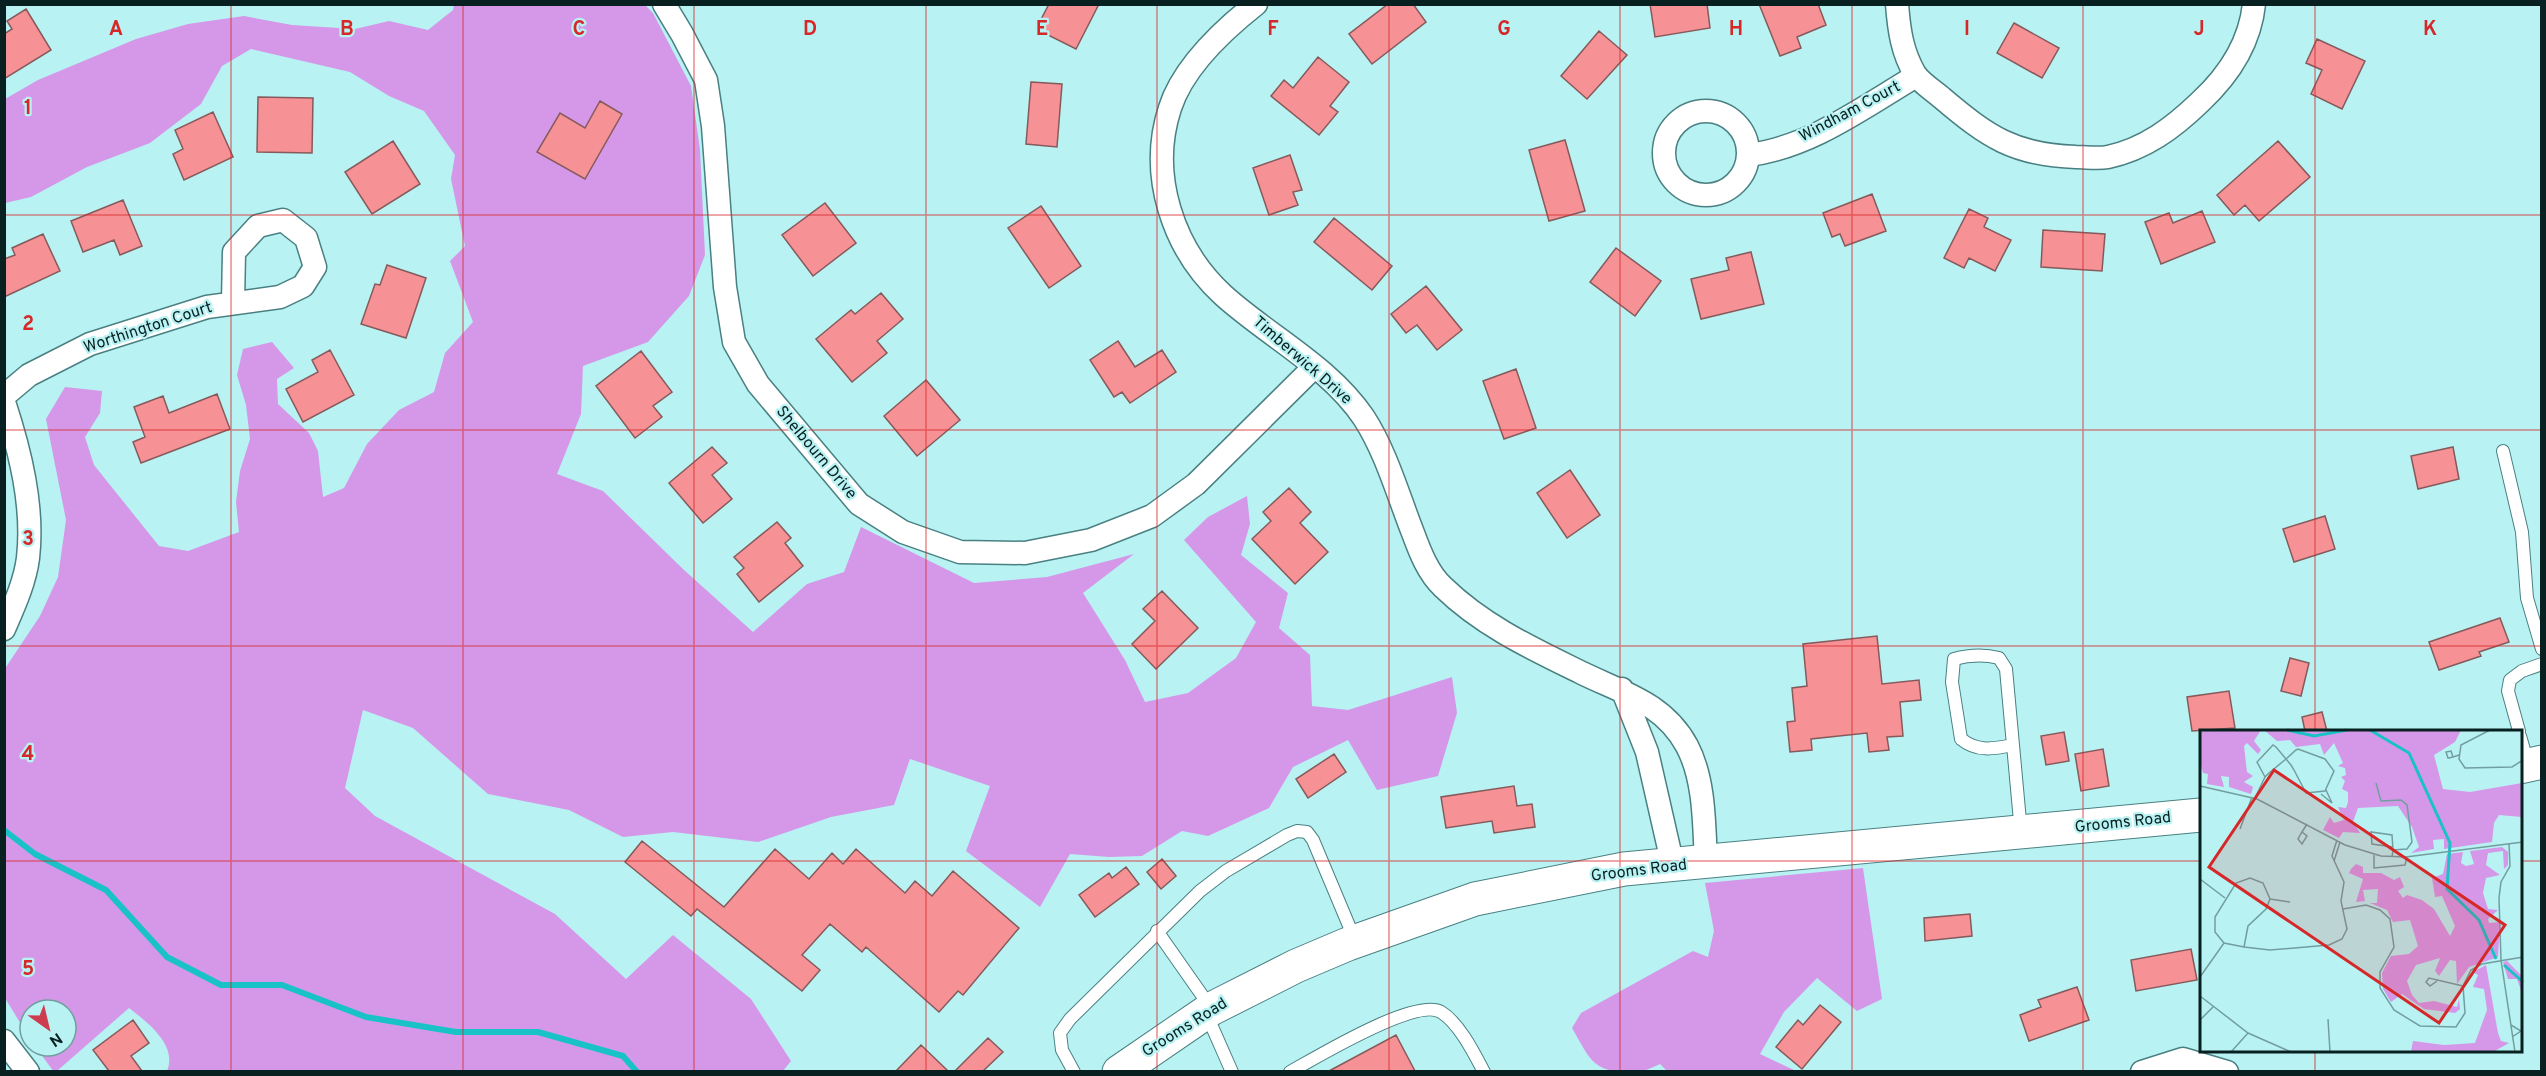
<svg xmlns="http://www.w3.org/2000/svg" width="2546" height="1076" viewBox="0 0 2546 1076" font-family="Overpass,sans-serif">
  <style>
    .green { fill: #d598e8 }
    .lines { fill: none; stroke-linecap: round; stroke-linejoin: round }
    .stream { stroke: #19c2c7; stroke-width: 6 }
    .building { fill: #f69195; stroke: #865a5b; stroke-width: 1.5 }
    .lane-casing { stroke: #4a8082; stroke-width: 14 }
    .street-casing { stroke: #4a8082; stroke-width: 25 }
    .secondary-casing { stroke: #4a8082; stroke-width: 35 }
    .lane { stroke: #fff; stroke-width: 12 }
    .street { stroke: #fff; stroke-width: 22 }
    .secondary { stroke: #fff; stroke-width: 33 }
    .grid { fill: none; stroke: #d62828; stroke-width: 1.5; stroke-opacity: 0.55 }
    .labels { text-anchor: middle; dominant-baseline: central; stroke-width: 4.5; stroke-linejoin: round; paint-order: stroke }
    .street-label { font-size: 16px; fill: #092021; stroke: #b8f2f3 }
    .inset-river { fill: none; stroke: #19c2c7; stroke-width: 3 }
    .inset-road { fill: none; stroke: #729e9f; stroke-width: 1.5 }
    .view { fill: #d62828; fill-opacity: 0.15; stroke: #d62828; stroke-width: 3 }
    .inset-edge { fill: none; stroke: #092021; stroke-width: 3 }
    .grid-label { font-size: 20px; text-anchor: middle; font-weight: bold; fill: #d62828; stroke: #b8f2f3; stroke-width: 4.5; stroke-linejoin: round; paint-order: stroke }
  </style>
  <rect width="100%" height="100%" fill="#b8f2f3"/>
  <path class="green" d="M644 4 653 13 691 86 700 150 705 255 689 296 648 342 583 366 581 414 557 474 603 491 684 570 753 632 807 584 844 572 861 527 974 583 1047 577 1134 554 1083 593 1125 660 1145 702 1188 693 1236 658 1256 622 1184 540 1208 517 1247 496 1250 524 1241 555 1288 593 1279 628 1310 655 1312 706 1348 710 1452 677 1457 713 1438 776 1377 790 1348 740 1293 767 1269 808 1208 836 1182 831 1142 856 1109 857 1070 854 1040 907 966 851 990 786 910 759 894 805 831 817 758 842 673 832 623 837 569 810 488 794 413 728 363 710 345 788 375 816 555 914 626 979 673 935 751 999 791 1061 783 1071H167C178 1045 147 1022 129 1008L57 1071 54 1072 35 1046H66V1010H30V1039L5 998 4 670 40 616 58 577 66 520 46 419 65 387 102 391 100 413 85 437 94 465 159 546 188 551 239 532 236 502 240 471 250 439 246 405 237 375 243 349 272 342 294 368 277 379 278 404 309 433 318 451 323 497 344 488 367 444 399 410 434 392 445 353 473 322 450 261 465 246 451 179 455 155 424 111 389 96 350 72 251 49 222 66 201 104 150 143 87 167 31 197 5 203V99L38 80 136 39 188 24 244 16 292 25 355 29 389 21 428 30 453 10 454 5Z
    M1863 868 1882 999 1857 1011 1817 978 1784 1012 1760 1054 1796 1071H1667L1660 1064C1648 1070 1641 1072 1628 1072 1592 1072 1589 1057 1572 1028L1581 1013 1693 951 1708 957 1714 931 1705 883Z"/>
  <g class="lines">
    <path class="stream" d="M4 830 35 854 106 890 167 957 221 985H282L366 1017 456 1032H538L623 1056 637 1072"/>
  </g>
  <path class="building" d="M1049 4H1099L1076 49 1036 29Z
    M1388 4H1413L1426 22 1372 64 1349 34Z
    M1650 4H1707L1710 28 1655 37Z
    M1759 4H1818L1826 25 1797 37 1801 48 1780 56Z
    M26 9 51 50 4 79V34L12 29 7 21Z
    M2014 23 2059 48 2042 78 1997 53Z
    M1599 31 1627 55 1587 99 1561 76Z
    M2317 39 2365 61 2342 109 2311 94 2322 70 2306 63Z
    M1318 57 1349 82 1330 106 1338 112 1319 135 1271 96 1284 80 1293 88Z
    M1031 82 1062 84 1057 147 1026 144Z
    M258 97 313 98 312 153 257 152Z
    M600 101 622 114 585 179 537 152 560 113 585 128Z
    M213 112 233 157 184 180 173 154 183 149 175 130Z
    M1565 140 1585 211 1549 221 1529 150Z
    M393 141 420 184 372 214 345 172Z
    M2278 141 2310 177 2259 221 2245 205 2234 215 2217 195Z
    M1290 155 1302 190 1293 192 1298 205 1269 215 1253 168Z
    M1872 194 1886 231 1845 246 1840 234 1832 237 1823 213Z
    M123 200 142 246 120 255 114 240 83 252 71 221Z
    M825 203 856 243 813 276 782 235Z
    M1041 206 1081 266 1049 288 1008 228Z
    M1969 209 1988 218 1984 227 2011 240 1995 271 1969 258 1964 268 1944 258Z
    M2202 211 2215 242 2161 264 2145 222 2169 213 2173 223Z
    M1334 218 1392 266 1372 290 1314 242Z
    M2043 230 2105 234 2102 271 2041 267Z
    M43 234 60 271 4 297V259L15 255 12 248Z
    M1616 248 1661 281 1635 316 1590 282Z
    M1751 252 1764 304 1701 319 1691 279 1729 270 1726 258Z
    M387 265 426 278 406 338 361 324 375 284 380 285Z
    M1426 286 1462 330 1437 350 1417 325 1406 333 1391 314Z
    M881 293 903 319 877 341 887 353 852 382 816 339 851 310 855 314Z
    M1118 341 1135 367 1162 350 1176 372 1130 403 1122 392 1114 397 1090 360Z
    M330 350 354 395 303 422 286 389 318 372 312 360Z
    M641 351 672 392 653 406 662 417 635 438 596 386Z
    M1516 369 1536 428 1504 439 1483 381Z
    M926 380 960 420 917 456 884 416Z
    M217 394 230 429 141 463 133 442 145 437 134 407 163 396 169 413Z
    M712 447 727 463 712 475 732 499 703 523 669 483Z
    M2453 447 2459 479 2418 489 2411 456Z
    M1570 470 1600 515 1567 538 1537 493Z
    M1289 488 1311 512 1300 523 1328 552 1295 584 1252 539 1271 521 1263 512Z
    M2325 516 2335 549 2294 562 2283 529Z
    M777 522 791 538 785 543 803 566 759 602 737 574 744 568 734 557Z
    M1162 591 1198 628 1156 669 1132 644 1155 621 1143 609Z
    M2500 618 2509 642 2479 652 2481 656 2439 670 2429 642Z
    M1877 636 1882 684 1919 680 1921 700 1900 702 1903 736 1887 737 1889 750 1869 752 1867 733 1811 739 1812 750 1790 752 1787 722 1795 721 1792 688 1807 686 1803 644Z
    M2290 658 2309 663 2301 696 2281 691Z
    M2229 691 2235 728 2192 731 2187 697Z
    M2322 712 2327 731H2305L2302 717Z
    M2064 732 2069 761 2046 765 2041 736Z
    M2103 749 2109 786 2081 791 2075 754Z
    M1334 754 1346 772 1308 798 1296 779Z
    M1514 786 1517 806 1532 804 1535 827 1494 833 1492 821 1446 828 1441 797Z
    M642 841 724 907 775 849 809 879 832 853 843 864 856 849 905 893 915 881 932 896 953 871 1019 928 963 995 958 991 939 1012 866 947 862 952 830 924 802 955 820 970 802 991 697 909 691 916 625 862Z
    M1162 859 1176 876 1161 889 1147 872Z
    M1126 867 1139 884 1095 917 1079 895 1109 873 1112 878Z
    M1970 914 1972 936 1925 941 1924 918Z
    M2191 949 2197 980 2136 991 2131 960Z
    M2077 987 2089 1020 2029 1041 2020 1015 2041 1007 2038 1000Z
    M1820 1005 1841 1022 1802 1069 1776 1047 1798 1020 1803 1025Z
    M133 1020 149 1043 131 1056 142 1071H109L93 1050Z
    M1396 1035 1415 1071H1329Z
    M988 1038 1003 1052 983 1071H955Z
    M921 1045 948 1071H896Z"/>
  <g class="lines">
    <defs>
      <path id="lane" d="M2503 451 2522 532 2527 598 2542 649
        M2519 731 2508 691 2510 680 2522 671 2542 664
        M2520 736 2528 764
        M2013 745C1993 749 1977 752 1961 739L1952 682 1954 659C1969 655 1983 654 1999 658L2006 669 2021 832
        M1157 931 1211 1008
        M1206 1013 1232 1072
        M1074 1072 1062 1050 1060 1033 1070 1019 1200 891 1226 871 1287 835 1297 831 1307 832 1313 840 1355 940
        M1290 1072C1317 1057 1416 997 1441 1012 1459 1023 1474 1053 1484 1072"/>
      <path id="street" d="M664 4 682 34 706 80 713 126 725 287 734 342 758 384 859 504 903 532 960 552 1025 553 1091 540 1152 516 1196 484 1314 367
        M1256 4C1223 30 1183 67 1170 108 1148 175 1173 249 1223 295 1268 336 1329 366 1364 418 1386 452 1398 495 1413 533 1420 552 1428 573 1443 587 1483 626 1533 649 1582 673 1623 693 1664 703 1687 746 1705 780 1704 825 1706 863
        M1897 4C1899 30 1902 52 1915 74 1921 83 1934 91 1942 98 1988 137 2014 155 2076 157 2086 157 2098 159 2108 157 2145 149 2173 128 2200 102 2228 76 2250 43 2254 4
        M1664 153a42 42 0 1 1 84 0a42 42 0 1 1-84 0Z
        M1748 155C1809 148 1864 107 1916 76
        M4 396 29 375 90 344 207 307 280 297 303 286 315 267 306 238 283 220 258 226 234 252 233 303
        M4 402C20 451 34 506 28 558 25 582 14 606 4 629
        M1622 689 1647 752 1673 866
        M4 1041 28 1072
        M2142 1072 2183 1059 2227 1072"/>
      <path id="secondary" d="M2520 767 2542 762
        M1119 1072 1211 1009 1296 966 1348 944 1475 899 1624 869 2201 815"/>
    </defs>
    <use href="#lane" class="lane-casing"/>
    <use href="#street" class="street-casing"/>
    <use href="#secondary" class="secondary-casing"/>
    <use href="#lane" class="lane"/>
    <use href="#street" class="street"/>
    <use href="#secondary" class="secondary"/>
  </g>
  <path class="grid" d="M231 4V1072M463 4V1072M694 4V1072M926 4V1072M1157 4V1072M1389 4V1072M1620 4V1072M1852 4V1072M2083 4V1072M2315 4V731M4 215H2542M4 430H2542M4 646H2542M4 861H2201M2520 861H2542M2315 1050V1072"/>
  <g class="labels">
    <g class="street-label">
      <text transform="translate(1850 112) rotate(-28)">Windham Court</text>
      <text transform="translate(148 328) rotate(-18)">Worthington Court</text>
      <text transform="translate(1302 361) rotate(41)">Timberwick Drive</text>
      <text transform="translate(816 453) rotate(50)">Shelbourn Drive</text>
      <text transform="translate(2123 823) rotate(-6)">Grooms Road</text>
      <text transform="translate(1639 871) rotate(-7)">Grooms Road</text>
      <text transform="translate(1185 1028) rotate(-32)">Grooms Road</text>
    </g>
  </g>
  <g transform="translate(2200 730)">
    <rect width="322" height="322" fill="#b8f2f3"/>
    <path d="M0 0H61L54 11 61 20 58 24 47 13 44 16 47 42 53 46 44 52 53 57 51 64 29 57V47L21 46 24 57 7 54 8 44 3 43 0 31ZM64 0H261L255 12 234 25 243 59 270 62 322 53V87L299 85 294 93 292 112 244 119V109L233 110 234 119 211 123 219 117 212 97 198 76 158 78 153 92 160 103 143 102 139 108 123 100 130 87 134 93 144 90 138 77 146 78 148 72V62L142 59 145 51 141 47 146 45 145 38 138 36 143 33 134 13 124 25 120 14 96 17 90 10 77 11ZM302 117 308 122V135L304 139 303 121 288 123 286 135 300 145 286 148 283 163 288 179 298 180 288 189 289 193 300 192 298 227 269 237 257 254 256 231 250 230 239 246 235 241 240 228 216 235 207 251 212 265 219 273 234 271 257 277 259 269 260 279 255 283 224 279 202 264 191 272 183 259 182 243 191 226 209 224 218 216 210 190 193 192 187 180 170 173H177L178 159 163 160 165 171 156 172 163 149 149 143 151 139 156 134 163 137V143H181L194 150 200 147 204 157 198 161 203 168 207 165 222 170 234 179 250 206 255 196 242 166 235 167 232 148 243 144 247 124 263 122 261 133 266 136 274 134 270 121ZM307 231 322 246V263L317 249H308L303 232ZM286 235 298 303 301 311 309 313 293 322H211L213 311 244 315 275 313 287 280 284 259 273 257 278 245 273 242Z" fill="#d598e8"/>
    <path class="inset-river" d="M87 0 114 6 147 0M170 0 209 23 250 113 247 159 279 190 296 229M304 235 323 252"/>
    <path class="inset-road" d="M290 0 261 15 259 29 265 38 312 37 323 30M253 27 251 21 246 22 248 28H249L253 27 259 25M176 53 181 71 201 70 207 75 212 112 207 119 193 120 192 127M0 56 57 69 145 115 181 126 206 127 323 112M121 64 132 73 126 60M55 68 65 47 69 43 86 29 96 20 98 19 125 29 134 41 125 61 106 63 94 40 91 35 76 17 73 15 57 32 65 47M40 99 52 67M102 102 107 106 102 114 98 109 102 102 107 94M309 114 310 136 301 152 299 168 301 230 315 322M193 117 172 114 171 102 192 105 193 120M174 125V138L205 135 207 127M134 131 140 112M0 149 25 168M70 169 90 172M143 179 166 175 180 180 190 189 194 217 180 242V258L194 280 220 296 256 297 265 283 263 256 271 240 282 234 323 227M44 217 48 196 66 179 70 169 63 153 50 148 36 153 15 187V202L24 213 44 217 70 220 129 215 142 209 147 199 141 171 144 152 132 126 137 110M0 247 24 213M237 251 230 256 226 252 229 248 263 256M0 266 48 303 91 322M128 289 130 322M0 290 13 277M311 295 321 301 312 307M31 322 48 303"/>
    <path class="view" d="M74 40 305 195 239 293 9 137Z"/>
    <rect width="322" height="322" class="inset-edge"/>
  </g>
  <g class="grid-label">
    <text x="116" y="35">A</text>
    <text x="347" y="35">B</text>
    <text x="579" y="35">C</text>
    <text x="810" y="35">D</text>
    <text x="1042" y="35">E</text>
    <text x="1273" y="35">F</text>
    <text x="1504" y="35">G</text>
    <text x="1736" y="35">H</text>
    <text x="1967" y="35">I</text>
    <text x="2199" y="35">J</text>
    <text x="2430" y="35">K</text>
    <text x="28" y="114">1</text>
    <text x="28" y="330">2</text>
    <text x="28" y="545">3</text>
    <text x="28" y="760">4</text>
    <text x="28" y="975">5</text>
  </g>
  <rect width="2546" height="1076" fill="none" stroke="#092021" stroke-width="12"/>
  <g transform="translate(48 1028) rotate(146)"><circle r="28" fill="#b8f2f3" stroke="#729e9f" stroke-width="1.5"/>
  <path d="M0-4.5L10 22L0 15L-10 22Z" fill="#ce3d4f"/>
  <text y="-9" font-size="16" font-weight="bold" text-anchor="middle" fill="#092021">N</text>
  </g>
</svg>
